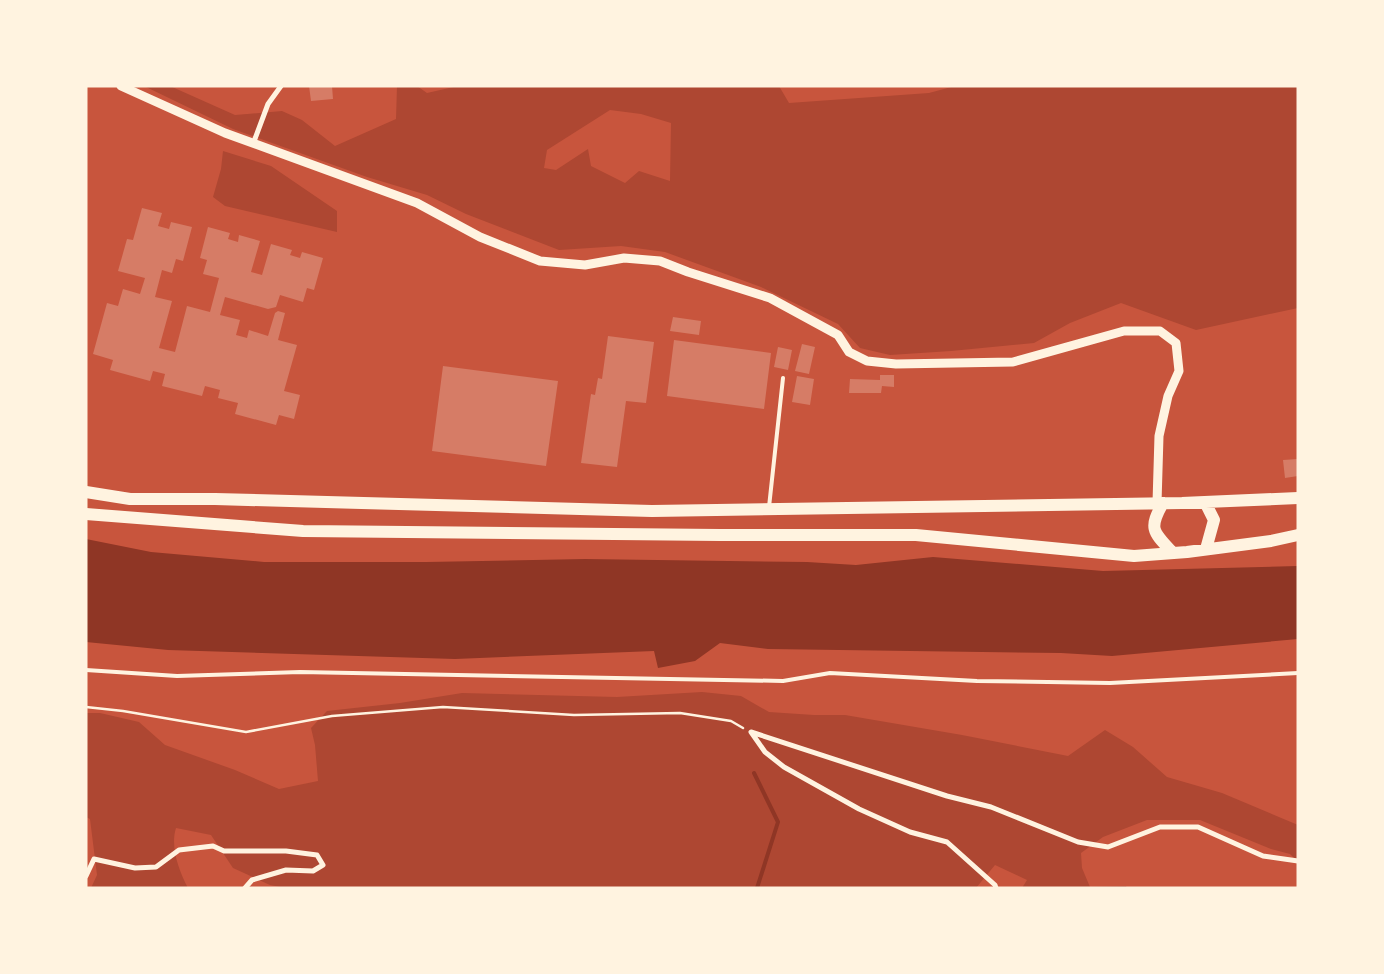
<svg xmlns="http://www.w3.org/2000/svg" width="1384" height="974" viewBox="0 0 1384 974" font-family="Literata,serif">
  <style>
    .green { fill: #ae4732; fill-rule: evenodd }
    .water { fill: #8f3625 }
    .lines { fill: none; stroke-linecap: round; stroke-linejoin: round }
    .stream { stroke: #8f3625; stroke-width: 4 }
    .building { fill: #d67c66 }
    .path { stroke: #fff3e0; stroke-width: 2.5 }
    .service { stroke: #fff3e0; stroke-width: 4 }
    .minor { stroke: #fff3e0; stroke-width: 5 }
    .tertiary { stroke: #fff3e0; stroke-width: 9 }
    .trunk { stroke: #fff3e0; stroke-width: 12 }
  </style>
  <rect width="100%" height="100%" fill="#c8553d"/>
  <path class="green" d="M144 86H170L235 115 282 111 302 120 335 146 396 119 397 86H417L427 93 458 86H779L789 103 929 93 955 86H1298V308L1196 330 1121 303 1070 323 1034 343 951 351 890 355 860 348 838 324 761 287 665 252 621 246 559 250 466 214 427 195 367 177 233 129ZM610 110 641 114 671 123 670 181 639 171 625 183 591 166 588 149 556 170 544 168 547 150Z
    M223 151 271 166 337 211V232L225 206 213 197 221 169Z
    M702 692 741 696 769 712 814 715H845L962 735 1068 756 1105 730 1133 747 1167 777 1222 793 1298 825V862L1290 854 1271 849 1200 820H1147L1103 837 1081 853 1082 868 1090 887 1126 886 1127 888H1022L1027 880 995 865 976 888H285L270 885 233 868 211 835 176 828C170 847 179 871 188 888H91L97 875 90 819 86 817V713H100L139 722 165 745 235 770 279 789 318 781 315 745 311 728 327 711 400 703 462 693 617 697Z"/>
  <path class="water" d="M86 539 151 552 264 562H426L585 559 807 562 856 565 933 557 1103 571 1298 566V639L1112 656 1061 653 768 649 720 643 695 661 658 668 654 651 455 659 168 650 86 642Z"/>
  <g class="lines">
    <path class="stream" d="M754 773 778 822 757 888"/>
  </g>
  <path class="building" d="M309 86H332L333 99 311 101Z
    M142 208 162 213 158 226 169 229 171 222 192 227 183 261 176 259 172 273 162 270 155 297 172 301 159 348 175 352 187 306 210 312 219 278 203 274 207 260 200 258 208 227 230 233 228 239 238 242 239 235 260 241 251 272 262 275 271 244 292 250 290 255 300 258 302 252 323 258 314 290 307 288 303 302 280 295 276 307 268 309 225 297 220 315 240 320 236 335 247 338 249 330 268 336 275 313 278 311 285 313 278 340 297 345 284 391 300 395 294 419 279 415 276 425 235 414 238 403 218 398 220 390 205 386 202 396 162 386 165 374 153 371 150 381 110 370 113 360 93 354 107 303 118 306 123 289 140 294 145 278 118 271 127 239 133 240Z
    M673 317 701 321 699 335 670 331Z
    M608 336 654 342 646 403 626 401 617 467 581 463 591 394 595 395 598 378 602 379Z
    M674 340 771 353 764 409 667 396Z
    M802 344 815 347 809 374 795 371Z
    M778 347 792 350 788 370 774 367Z
    M443 366 558 381 546 466 432 451Z
    M880 375H894V387L882 386 881 393H849L850 379 880 380Z
    M797 376 814 379 810 405 792 402Z
    M1298 459V476L1285 478 1283 460Z"/>
  <g class="lines">
    <path class="path" d="M86 707 123 711 246 732 332 716 443 707 574 715 680 713 731 721 743 728"/>
    <path class="service" d="M769 507 783 378
      M86 670 177 676 300 672 783 681 830 673 977 681 1110 683 1298 673"/>
    <path class="minor" d="M253 144 268 104 281 86
      M86 876 94 859 135 868 156 867 179 850 213 846 224 851H286L317 855 323 865 313 871 286 870 252 880 245 888
      M996 888 995 885 947 842 910 832 859 809 784 767 765 752 751 732 947 796 991 807 1078 842 1108 847 1160 827H1198L1263 856 1298 861"/>
    <path class="tertiary" d="M121 86 225 133 417 203 480 237 540 261 585 265 624 258 660 261 688 272 770 298 838 335 849 352 867 361 896 364 1013 362 1124 331H1160L1176 343 1179 371 1168 396 1159 436 1157 503"/>
    <path class="trunk" d="M86 492 130 499H215L652 511 1182 503 1298 498
      M1205 502 1214 520 1206 549
      M1163 503C1148 529 1153 532 1173 553
      M86 514 303 531 720 535H916L1134 556 1187 552 1271 541 1298 535"/>
  </g>
  <rect width="1384" height="974" fill="none" stroke="#fff3e0" stroke-width="175"/>
</svg>
